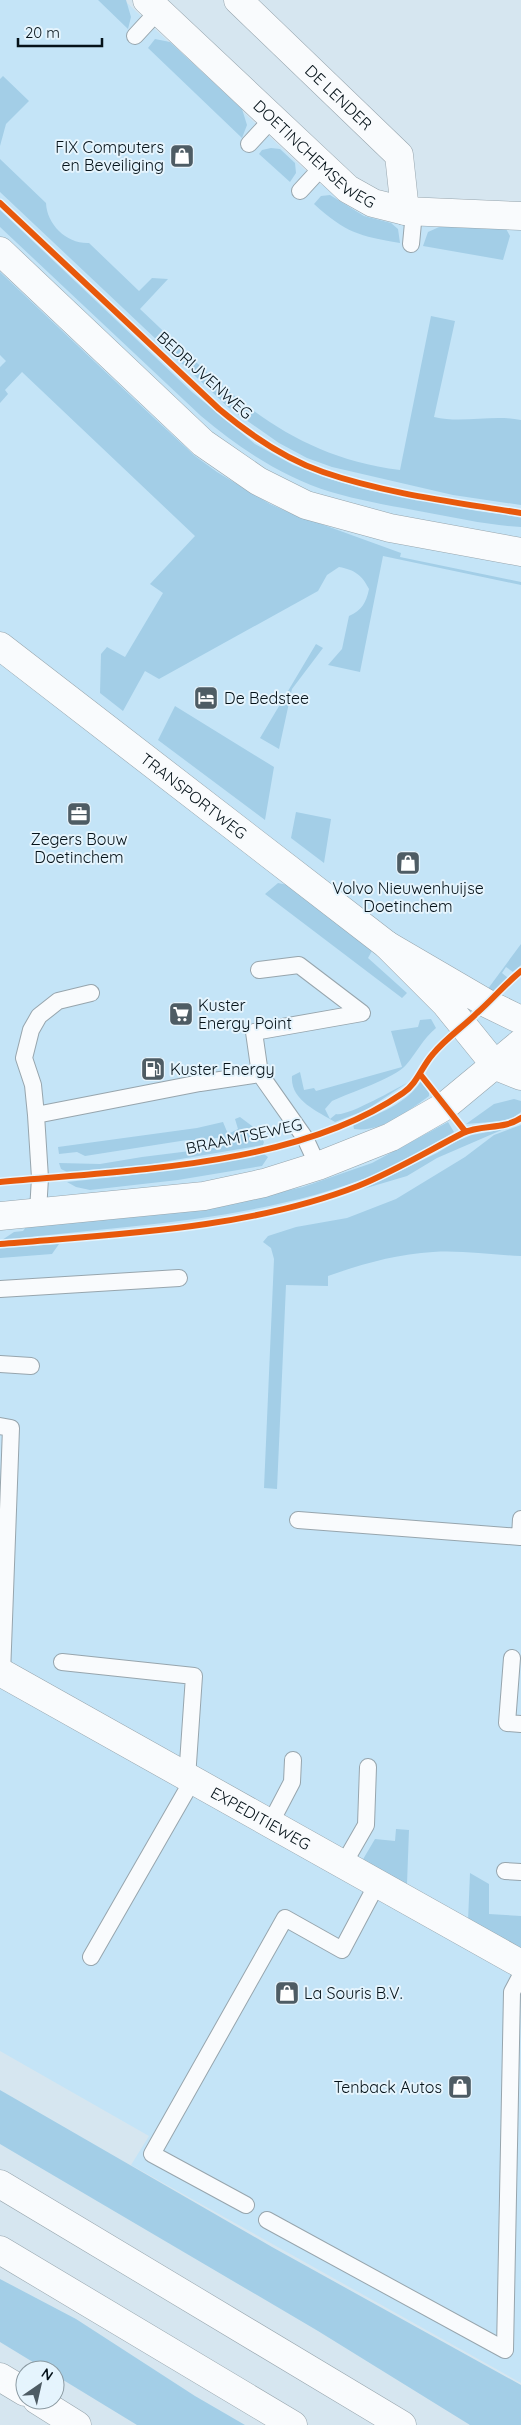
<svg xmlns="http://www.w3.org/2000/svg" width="521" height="2425" viewBox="0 0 521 2425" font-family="Quicksand,sans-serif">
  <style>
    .built { fill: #c4e4f7 }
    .green { fill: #a3cee7 }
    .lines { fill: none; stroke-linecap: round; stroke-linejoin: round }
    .lane-casing { stroke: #97a5ad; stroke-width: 18 }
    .street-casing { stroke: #97a5ad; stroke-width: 29 }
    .secondary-casing { stroke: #97a5ad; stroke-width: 29 }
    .highway-casing { stroke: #97a5ad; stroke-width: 29 }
    .lane { stroke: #f9fbfd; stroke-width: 16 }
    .street { stroke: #f9fbfd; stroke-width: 28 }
    .secondary { stroke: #f9fbfd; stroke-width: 28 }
    .highway { stroke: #f9fbfd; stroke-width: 28 }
    .cycleway-casing { stroke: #e5f4fd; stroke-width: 9 }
    .cycleway { stroke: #e8590c; stroke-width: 6 }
    .labels { text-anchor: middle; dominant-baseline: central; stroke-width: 4; stroke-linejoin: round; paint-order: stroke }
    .street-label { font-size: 16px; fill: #051219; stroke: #e5f4fd }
    .poi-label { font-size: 16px; fill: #051219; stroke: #e5f4fd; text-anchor: start }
  </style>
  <rect width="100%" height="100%" fill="#d6e6f0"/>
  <path class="built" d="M0 0H124L320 184 378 217 521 225V2383L131 2165 149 2136 0 2051Z"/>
  <path class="green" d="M98 0H126L131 17 128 29Z
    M155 39 170 42 242 109 247 125 242 138 148 48Z
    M3 76 29 101 6 124 0 146V79Z
    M271 148 280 149 295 163 296 173 290 182 259 154 262 150Z
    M0 159 46 203C47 225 67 244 89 243L139 291 152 278 168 279 140 309C222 386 282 455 400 470L431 316 455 321 434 417C463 424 492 414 521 420V505L453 495 332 467 307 458 279 443 229 408 0 192Z
    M330 195 364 216 391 223 398 229 400 243C359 236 346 233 314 204L321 196Z
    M0 210 192 392 255 444 293 465 330 479 368 490 477 511 521 517V527C488 525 456 518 424 512 393 506 361 501 331 492 282 477 239 448 201 416L0 227Z
    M448 223 505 227 510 236 503 260 423 246 428 232Z
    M0 272 153 417 195 456 217 472 270 504 288 512 401 553 400 557 521 582V585L383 556 360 672 328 665 342 649 349 616C362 610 366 603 369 589 362 575 355 570 339 567L327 575 318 591 159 679 145 671 123 711 100 693 101 654 107 647 125 657 163 593 150 584 195 536 22 372 5 390 8 394 0 403V367L6 361 0 355Z
    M316 644 323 648 292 689 279 749 260 738Z
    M175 706 274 767 265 820 158 740Z
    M296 812 331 819 324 863 291 838Z
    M278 883 288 885 373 949 368 958 407 993 402 998 265 894Z
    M521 944V965L513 972 506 967 502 973 508 978 493 992 487 990Z
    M431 1019 436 1028C423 1039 417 1052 406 1065 395 1078 349 1093 332 1101L325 1109 330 1119 336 1114C347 1117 395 1089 407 1083L366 1110 335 1122C317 1111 290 1100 292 1076L300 1072 304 1090 314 1088 316 1091 402 1067 391 1031 418 1027 420 1020Z
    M421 1081 429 1093V1096C408 1111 381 1133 354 1129L353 1124C376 1115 407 1104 421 1081Z
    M514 1099 521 1101V1112L513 1118 502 1121 466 1124 494 1104Z
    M240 1117 256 1129 264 1142 263 1145 145 1165 67 1172 61 1169 59 1163 100 1164 142 1157 222 1147 226 1140 222 1137 204 1140H187L85 1156 77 1152 59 1154 58 1147 197 1128 223 1122 228 1134 238 1129 235 1119Z
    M448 1122 454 1132C428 1147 402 1163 374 1175 255 1222 127 1225 2 1240L14 1232 23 1231 26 1227 179 1211 236 1202 303 1187 372 1163Z
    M521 1125V1256C492 1255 462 1250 433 1252 397 1254 362 1264 328 1276V1286L286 1285 277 1489 264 1488 274 1259 271 1248 263 1242 268 1236 296 1227 347 1218 396 1199 465 1157 494 1135Z
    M504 1129 437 1158 407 1176 363 1189 437 1153 457 1141 472 1135Z
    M264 1154 268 1157 262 1166 178 1180 90 1190 76 1187 67 1182C134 1175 199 1168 264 1154Z
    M59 1244 52 1254 0 1258V1248Z
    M396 1829 409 1830 407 1884 401 1885 362 1861 375 1839 395 1841Z
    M470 1873 489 1884V1914L521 1916V1950L468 1921Z
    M0 2090 272 2247 521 2385V2425H470L318 2331 0 2144Z
    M0 2279 76 2319 195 2396 245 2425H137L55 2375V2370H46L0 2342Z"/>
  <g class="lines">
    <defs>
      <path id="lane" d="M135 36 159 10
        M249 144 273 118
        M300 191 323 166
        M411 244 414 212
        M259 970 299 965 362 1013 254 1032 260 1074
        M36 1115 33 1085 24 1058 31 1030 39 1016 58 1001 91 993
        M38 1211 40 1178 36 1115 200 1083 260 1074 305 1138 318 1166
        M0 1289 179 1278
        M0 1364 31 1366
        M0 1426 11 1428 2 1674
        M298 1520 520 1537 521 1519
        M512 1658 507 1723 521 1724
        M62 1662 194 1676 187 1778
        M270 1824 292 1782 293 1760
        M343 1865 366 1825 368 1767
        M505 1871 521 1872
        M91 1957 192 1781
        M246 2205 152 2154 285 1918 342 1950 377 1884
        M267 2220 505 2350 512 1992 521 1975"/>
      <g id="street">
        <path id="s1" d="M147 0 348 189 373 203 405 211 521 216"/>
        <path id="s2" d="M238 0 399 155 405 211"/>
        <path id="s3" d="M0 646 387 945"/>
        <path d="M521 1020 488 1004 387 945 445 1003 496 1066 521 1076"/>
        <path id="s4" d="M0 1672 521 1964"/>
        <path d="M0 2377 25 2392"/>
        <path d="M37 2400 77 2425"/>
      </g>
      <path id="secondary" d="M0 251 203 443 258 481 306 505 390 528 521 552
        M0 1216 204 1196 264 1183 318 1166 391 1137 445 1106 521 1043"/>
      <path id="highway" d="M0 2184 402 2425
        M0 2250 293 2425"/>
    </defs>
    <use href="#lane" class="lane-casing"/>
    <use href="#street" class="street-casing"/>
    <use href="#secondary" class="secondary-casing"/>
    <use href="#highway" class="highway-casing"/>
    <use href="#lane" class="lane"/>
    <use href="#street" class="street"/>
    <use href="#secondary" class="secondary"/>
    <use href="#highway" class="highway"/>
    <defs>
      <path id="cycleway" d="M0 203 219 409C250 435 285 459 323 472 387 494 455 502 521 513
        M420 1074 465 1131
        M0 1182C126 1170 296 1167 403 1093 417 1084 422 1066 433 1054 445 1039 463 1027 477 1013 492 1000 505 984 521 971
        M0 1244C117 1234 248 1229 358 1186 395 1171 428 1151 463 1133 481 1124 504 1130 521 1118"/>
    </defs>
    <use href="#cycleway" class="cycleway-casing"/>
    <use href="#cycleway" class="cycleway"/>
  </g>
  <defs>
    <symbol id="shop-square" viewBox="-11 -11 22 22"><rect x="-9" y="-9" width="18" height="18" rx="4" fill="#4e5c64" stroke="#e5f4fd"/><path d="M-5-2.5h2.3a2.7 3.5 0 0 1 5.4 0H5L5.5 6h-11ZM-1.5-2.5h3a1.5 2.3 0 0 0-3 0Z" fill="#fff"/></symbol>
    <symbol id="hotel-square" viewBox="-11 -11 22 22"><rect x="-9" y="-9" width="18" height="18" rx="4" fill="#4e5c64" stroke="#e5f4fd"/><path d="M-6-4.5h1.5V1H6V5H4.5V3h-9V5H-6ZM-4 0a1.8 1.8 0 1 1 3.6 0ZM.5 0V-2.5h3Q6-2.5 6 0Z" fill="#fff"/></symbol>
    <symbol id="office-square" viewBox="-11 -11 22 22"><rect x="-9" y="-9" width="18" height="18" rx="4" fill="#4e5c64" stroke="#e5f4fd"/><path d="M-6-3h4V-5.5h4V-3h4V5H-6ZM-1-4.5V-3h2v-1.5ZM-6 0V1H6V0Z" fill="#fff"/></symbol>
    <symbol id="supermarket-square" viewBox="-11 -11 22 22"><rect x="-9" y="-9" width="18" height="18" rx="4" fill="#4e5c64" stroke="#e5f4fd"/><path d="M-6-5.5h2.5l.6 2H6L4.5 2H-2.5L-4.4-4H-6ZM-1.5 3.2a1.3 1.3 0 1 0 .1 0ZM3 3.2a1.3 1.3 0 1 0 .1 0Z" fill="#fff"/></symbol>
    <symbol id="fuel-square" viewBox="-11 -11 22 22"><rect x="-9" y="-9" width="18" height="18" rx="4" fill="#4e5c64" stroke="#e5f4fd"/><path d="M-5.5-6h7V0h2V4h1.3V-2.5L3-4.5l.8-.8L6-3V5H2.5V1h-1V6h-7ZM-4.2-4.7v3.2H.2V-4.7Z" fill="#fff"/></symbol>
  </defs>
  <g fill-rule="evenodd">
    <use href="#shop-square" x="168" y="142" width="28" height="28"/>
    <use href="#hotel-square" x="192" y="684" width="28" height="28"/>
    <use href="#office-square" x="65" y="800" width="28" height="28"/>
    <use href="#shop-square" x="394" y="849" width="28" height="28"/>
    <use href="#supermarket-square" x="167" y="1000" width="28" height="28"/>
    <use href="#fuel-square" x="139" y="1055" width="28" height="28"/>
    <use href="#shop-square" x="273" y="1979" width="28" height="28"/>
    <use href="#shop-square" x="446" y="2073" width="28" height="28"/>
  </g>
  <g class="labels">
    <g class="street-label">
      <text stroke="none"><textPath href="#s2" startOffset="140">DE LENDER</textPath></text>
      <text stroke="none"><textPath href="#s1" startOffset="228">DOETINCHEMSEWEG</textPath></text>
      <text transform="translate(205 375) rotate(42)">BEDRIJVENWEG</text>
      <text stroke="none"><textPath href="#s3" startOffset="245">TRANSPORTWEG</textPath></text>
      <text transform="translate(244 1136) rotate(-12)">BRAAMTSEWEG</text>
      <text stroke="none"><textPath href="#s4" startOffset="299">EXPEDITIEWEG</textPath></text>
    </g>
    <g class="poi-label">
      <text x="164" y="147" text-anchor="end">FIX Computers<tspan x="164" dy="18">en Beveiliging</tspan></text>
      <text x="224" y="698">De Bedstee</text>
      <text x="79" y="839" text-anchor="middle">Zegers Bouw<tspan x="79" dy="18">Doetinchem</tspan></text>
      <text x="408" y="888" text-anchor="middle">Volvo Nieuwenhuijse<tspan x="408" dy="18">Doetinchem</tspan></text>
      <text x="198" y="1005">Kuster<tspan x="198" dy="18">Energy Point</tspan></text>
      <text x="170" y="1069">Kuster Energy</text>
      <text x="304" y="1993">La Souris B.V.</text>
      <text x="442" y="2087" text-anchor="end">Tenback Autos</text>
    </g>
  </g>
  <g transform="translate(40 2385) rotate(34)"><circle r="24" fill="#e5f4fd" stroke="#8b9aa2"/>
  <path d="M0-4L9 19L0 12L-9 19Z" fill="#4e5c64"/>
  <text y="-8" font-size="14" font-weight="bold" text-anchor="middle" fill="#051219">N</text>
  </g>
  <path d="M18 38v8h84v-8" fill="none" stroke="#051219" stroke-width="2.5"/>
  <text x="25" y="38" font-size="15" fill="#051219" stroke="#e5f4fd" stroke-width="4" paint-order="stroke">20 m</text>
</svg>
